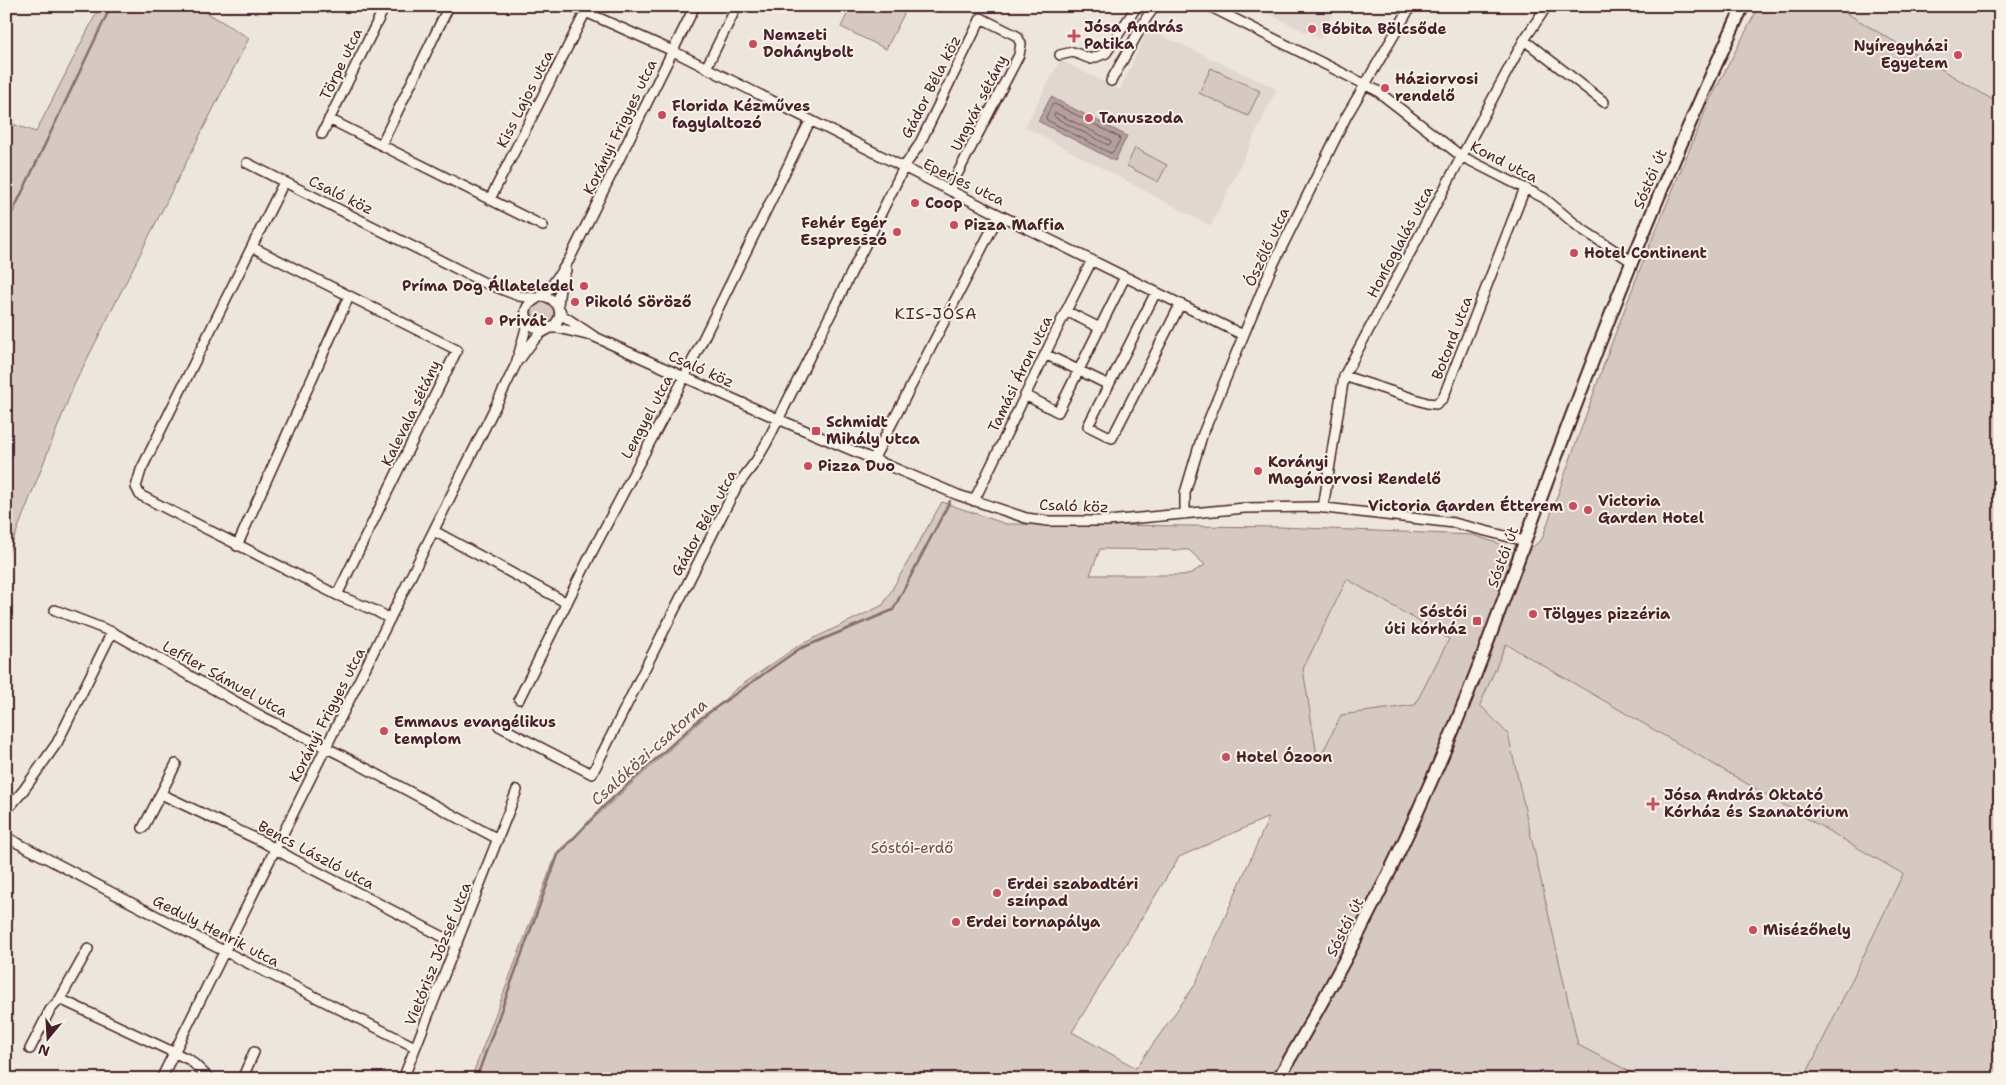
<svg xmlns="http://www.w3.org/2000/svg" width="2006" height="1085" viewBox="0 0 2006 1085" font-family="'Shantell Sans',sans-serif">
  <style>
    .built { fill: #e0d7d0 }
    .green { fill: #d5c9c2; stroke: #907476; fill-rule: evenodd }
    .water { fill: #b39f9d; stroke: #896c6f }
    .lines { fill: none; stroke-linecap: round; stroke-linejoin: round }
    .shore { stroke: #745259; stroke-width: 1 }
    .stream { stroke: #896c6f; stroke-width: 2.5 }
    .minor-casing { stroke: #4a1f2b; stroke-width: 12 }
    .major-casing { stroke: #4a1f2b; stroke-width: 15 }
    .minor { stroke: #f7f3e8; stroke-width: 9 }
    .major { stroke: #f7f3e8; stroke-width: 11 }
    .poi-dot { fill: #d1495b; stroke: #f7f3e8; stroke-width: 2 }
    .labels { text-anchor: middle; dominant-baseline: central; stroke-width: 4; stroke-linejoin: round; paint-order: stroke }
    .poi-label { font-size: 15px; font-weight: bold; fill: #4a1f2b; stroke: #f7f3e8; text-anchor: start }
    .street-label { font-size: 15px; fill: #4a1f2b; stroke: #f7f3e8 }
    .park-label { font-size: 15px; fill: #6d4a51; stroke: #f7f3e8 }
    .neighbourhood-label { font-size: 16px; letter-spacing: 1px; fill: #4a1f2b; stroke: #f7f3e8 }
    .water-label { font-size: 16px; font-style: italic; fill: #6f4c53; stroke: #f7f3e8 }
  </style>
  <rect width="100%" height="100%" fill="#ece6dd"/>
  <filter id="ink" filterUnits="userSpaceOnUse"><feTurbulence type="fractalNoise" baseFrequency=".02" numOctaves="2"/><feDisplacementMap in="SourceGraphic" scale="10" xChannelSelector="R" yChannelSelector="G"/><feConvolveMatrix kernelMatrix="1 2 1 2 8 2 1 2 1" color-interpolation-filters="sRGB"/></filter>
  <g filter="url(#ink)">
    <path class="built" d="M1253 6H1336L1320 39Z
      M1834 6H2000V104Z
      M1148 29 1277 89 1211 226 1025 127 1060 60 1120 90Z
      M1347 579 1449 639 1415 705 1341 715 1318 763 1303 669Z
      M1505 644 1903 874 1804 1079H1644L1578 1045 1509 734 1480 705Z"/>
    <path class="green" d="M100 6H196L249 38 74 385 6 559V122L36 132Z
      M851 6H898L906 10 886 49 841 27Z
      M1759 6H1834L2000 104V1079H1804L1903 874 1506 644 1480 705 1508 734 1578 1045 1644 1079H471L557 852 736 689 798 646 883 605 942 502 1006 524 1280 527 1473 535 1521 551H1528L1542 539 1609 350 1644 259 1710 100ZM1100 549 1189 550 1205 565 1188 575H1090ZM1347 579 1449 639 1415 705 1341 715 1318 762 1303 669ZM1269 817 1195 985 1136 1068 1072 1032 1179 857Z
      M1211 68 1260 91 1248 116 1199 93Z
      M1135 148 1167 165 1158 182 1127 166Z
      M532 313a11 11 0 1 1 22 0a11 11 0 1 1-22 0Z"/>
    <path class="water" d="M1051 97 1127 136 1115 161 1038 121Z"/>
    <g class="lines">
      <path class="shore" d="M1055 104 1119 137 1120 140 1113 152 1110 153 1047 120 1046 117 1052 105Z
        M1056 113 1110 140 1111 143 1108 145 1056 118 1054 115Z"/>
      <path class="stream" d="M6 226 111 6
        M476 1079 558 855 603 807 701 718 799 649 893 610 950 501"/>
      <defs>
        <path id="minor" d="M572 6 673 51 949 190 1243 335
          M1209 6 1376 90 1461 156 1544 198 1580 228 1631 261
          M1524 40 1604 102
          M1060 55 1073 52 1091 59 1106 53 1137 6
          M706 68 737 6
          M1111 81 1147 17 1155 6
          M329 119 543 226
          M322 134 385 6
          M381 145 449 6
          M247 163 483 282 519 296 535 298
          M284 182 141 470 136 487 140 495 171 511 337 595 376 611 390 619
          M490 199 585 13
          M252 247 457 350 337 595
          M1156 292 1088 426 1112 438 1180 305
          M558 305 560 288 566 270
          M560 310 562 315 595 337 778 419 958 495 1026 518 1048 521H1108L1245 508 1317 507 1454 523 1525 541
          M1066 311 1100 328
          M551 328H558L587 335
          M546 330C539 330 533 328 529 322 517 303 540 300 548 290 556 280 562 270 569 260L695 6
          M1045 354 1109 385
          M520 359C526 351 532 341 540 334 545 330 552 329 556 323 566 311 554 296 540 296
          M1344 376 1427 403 1436 404 1443 398 1525 188
          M1025 395 1058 412 1125 277
          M873 460 999 215
          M974 501 1066 311 1092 260
          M1323 508 1344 376 1524 40 1547 6
          M1185 514V493L1202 436 1270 271 1346 117 1411 6
          M434 531 567 603
          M237 546 349 296
          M55 610 112 632 263 717 341 755 498 839
          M519 699 591 554 685 376 810 121
          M499 726 592 774 721 517 737 486 756 461 767 442 904 167 919 145 981 18 1017 36 1021 44 1019 55 949 190
          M161 794 263 842 291 858 457 944
          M6 811 23 791 57 743 112 632
          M143 828 176 764
          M6 837 210 944 415 1047
          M60 999 190 1060 210 1079
          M30 1049 50 1010 60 999 88 949
          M161 1079 502 393 516 364 528 321
          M242 1079 254 1052
          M403 1079 517 790"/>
        <path id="major" d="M1278 1079C1334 984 1385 887 1429 786 1476 682 1512 574 1552 468 1610 312 1672 157 1743 6"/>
      </defs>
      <use href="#minor" class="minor-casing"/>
      <use href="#major" class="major-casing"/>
      <use href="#minor" class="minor"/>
      <use href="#major" class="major"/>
    </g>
  </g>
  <g class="poi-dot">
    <circle cx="1312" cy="29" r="5"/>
    <path d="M1071.5 28.5h5v5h5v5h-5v5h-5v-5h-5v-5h5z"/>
    <circle cx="753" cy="44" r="5"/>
    <circle cx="1958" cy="55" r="5"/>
    <circle cx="1385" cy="88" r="5"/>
    <circle cx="662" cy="115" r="5"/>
    <circle cx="1089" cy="118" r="5"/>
    <circle cx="915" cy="203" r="5"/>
    <circle cx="954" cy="225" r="5"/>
    <circle cx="897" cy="232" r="5"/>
    <circle cx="1574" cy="253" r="5"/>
    <circle cx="584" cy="286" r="5"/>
    <circle cx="575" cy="302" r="5"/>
    <circle cx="489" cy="321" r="5"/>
    <rect x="811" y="426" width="10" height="10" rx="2.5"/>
    <circle cx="808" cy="466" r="5"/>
    <circle cx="1258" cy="471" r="5"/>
    <circle cx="1573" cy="506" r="5"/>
    <circle cx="1588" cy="510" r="5"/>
    <circle cx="1533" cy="614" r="5"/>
    <rect x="1472" y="616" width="10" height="10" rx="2.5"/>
    <circle cx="384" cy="731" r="5"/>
    <circle cx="1226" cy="757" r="5"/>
    <path d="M1650.5 796.5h5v5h5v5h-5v5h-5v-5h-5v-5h5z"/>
    <circle cx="997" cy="893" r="5"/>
    <circle cx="956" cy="922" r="5"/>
    <circle cx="1753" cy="930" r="5"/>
  </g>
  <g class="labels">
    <g class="poi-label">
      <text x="1084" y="27">Jósa András<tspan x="1084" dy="17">Patika</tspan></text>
      <text x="1322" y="29">Bóbita Bölcsőde</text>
      <text x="763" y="35">Nemzeti<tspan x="763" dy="17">Dohánybolt</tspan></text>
      <text x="1948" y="46" text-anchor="end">Nyíregyházi<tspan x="1948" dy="17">Egyetem</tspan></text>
      <text x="1395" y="79">Háziorvosi<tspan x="1395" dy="17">rendelő</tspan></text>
      <text x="672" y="106">Florida Kézműves<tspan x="672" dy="17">fagylaltozó</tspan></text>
      <text x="1099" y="118">Tanuszoda</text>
      <text x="925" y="203">Coop</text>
      <text x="887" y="223" text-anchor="end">Fehér Egér<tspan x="887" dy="17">Eszpresszó</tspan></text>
      <text x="964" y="225">Pizza Maffia</text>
      <text x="1584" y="253">Hotel Continent</text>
      <text x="574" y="286" text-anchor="end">Príma Dog Állateledel</text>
      <text x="585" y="302">Pikoló Söröző</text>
      <text x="499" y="321">Privát</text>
      <text x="826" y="422">Schmidt<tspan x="826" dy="17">Mihály utca</tspan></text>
      <text x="1268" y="462">Korányi<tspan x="1268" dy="17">Magánorvosi Rendelő</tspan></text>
      <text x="818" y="466">Pizza Duo</text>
      <text x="1598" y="501">Victoria<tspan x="1598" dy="17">Garden Hotel</tspan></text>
      <text x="1563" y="506" text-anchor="end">Victoria Garden Étterem</text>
      <text x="1467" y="612" text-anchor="end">Sóstói<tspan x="1467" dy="17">úti kórház</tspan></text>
      <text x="1543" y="614">Tölgyes pizzéria</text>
      <text x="394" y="722">Emmaus evangélikus<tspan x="394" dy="17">templom</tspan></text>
      <text x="1236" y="757">Hotel Ózoon</text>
      <text x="1664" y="795">Jósa András Oktató<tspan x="1664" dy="17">Kórház és Szanatórium</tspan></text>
      <text x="1007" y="884">Erdei szabadtéri<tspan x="1007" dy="17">színpad</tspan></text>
      <text x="966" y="922">Erdei tornapálya</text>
      <text x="1763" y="930">Misézőhely</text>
    </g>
    <g class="street-label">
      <text transform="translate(341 64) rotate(-64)">Törpe utca</text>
      <text transform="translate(931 87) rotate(-63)">Gádor Béla köz</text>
      <text transform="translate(525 99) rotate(-63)">Kiss Lajos utca</text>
      <text transform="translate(979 103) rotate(-63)">Ungvár sétány</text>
      <text transform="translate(620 127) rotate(-64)">Korányi Frigyes utca</text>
      <text transform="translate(1504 162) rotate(27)">Kond utca</text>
      <text transform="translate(1650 179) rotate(-67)">Sóstói út</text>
      <text transform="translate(964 182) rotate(26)">Eperjes utca</text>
      <text transform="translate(341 195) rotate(26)">Csaló köz</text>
      <text transform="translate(1400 242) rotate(-62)">Honfoglalás utca</text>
      <text transform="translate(1267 247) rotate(-65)">Ószőlő utca</text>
      <text transform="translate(1452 338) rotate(-69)">Botond utca</text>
      <text transform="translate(701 369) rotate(24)">Csaló köz</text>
      <text transform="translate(1020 374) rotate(-64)">Tamási Áron utca</text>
      <text transform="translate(411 413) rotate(-64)">Kalevala sétány</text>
      <text transform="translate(647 417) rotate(-62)">Lengyel utca</text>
      <text transform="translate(1074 506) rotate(2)">Csaló köz</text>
      <text transform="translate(704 523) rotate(-61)">Gádor Béla utca</text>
      <text transform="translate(1503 557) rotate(-70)">Sóstói út</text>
      <text transform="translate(225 679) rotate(29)">Leffler Sámuel utca</text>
      <text transform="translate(327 715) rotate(-63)">Korányi Frigyes utca</text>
      <text transform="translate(316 855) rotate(28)">Bencs László utca</text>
      <text transform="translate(1345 927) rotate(-63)">Sóstói út</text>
      <text transform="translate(216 931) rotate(27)">Geduly Henrik utca</text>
      <text transform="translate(438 954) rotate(-68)">Vietórisz József utca</text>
    </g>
    <g class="park-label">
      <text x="912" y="848">Sóstói-erdő</text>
    </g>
    <g class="neighbourhood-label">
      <text x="936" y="313">KIS-JÓSA</text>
    </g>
    <g class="water-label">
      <text transform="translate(649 752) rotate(-42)">Csalóközi-csatorna</text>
    </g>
  </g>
  <rect width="2006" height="1085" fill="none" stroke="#f7f3e8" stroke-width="25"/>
  <rect x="12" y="12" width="1981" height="1060" fill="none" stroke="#4a1f2b" stroke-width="2" filter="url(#ink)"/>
  <g transform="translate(48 1038) rotate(198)" stroke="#f7f3e8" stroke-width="4" paint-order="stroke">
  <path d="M0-4L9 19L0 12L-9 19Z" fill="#4a1f2b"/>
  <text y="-8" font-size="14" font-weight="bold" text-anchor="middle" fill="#4a1f2b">N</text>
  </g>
</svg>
